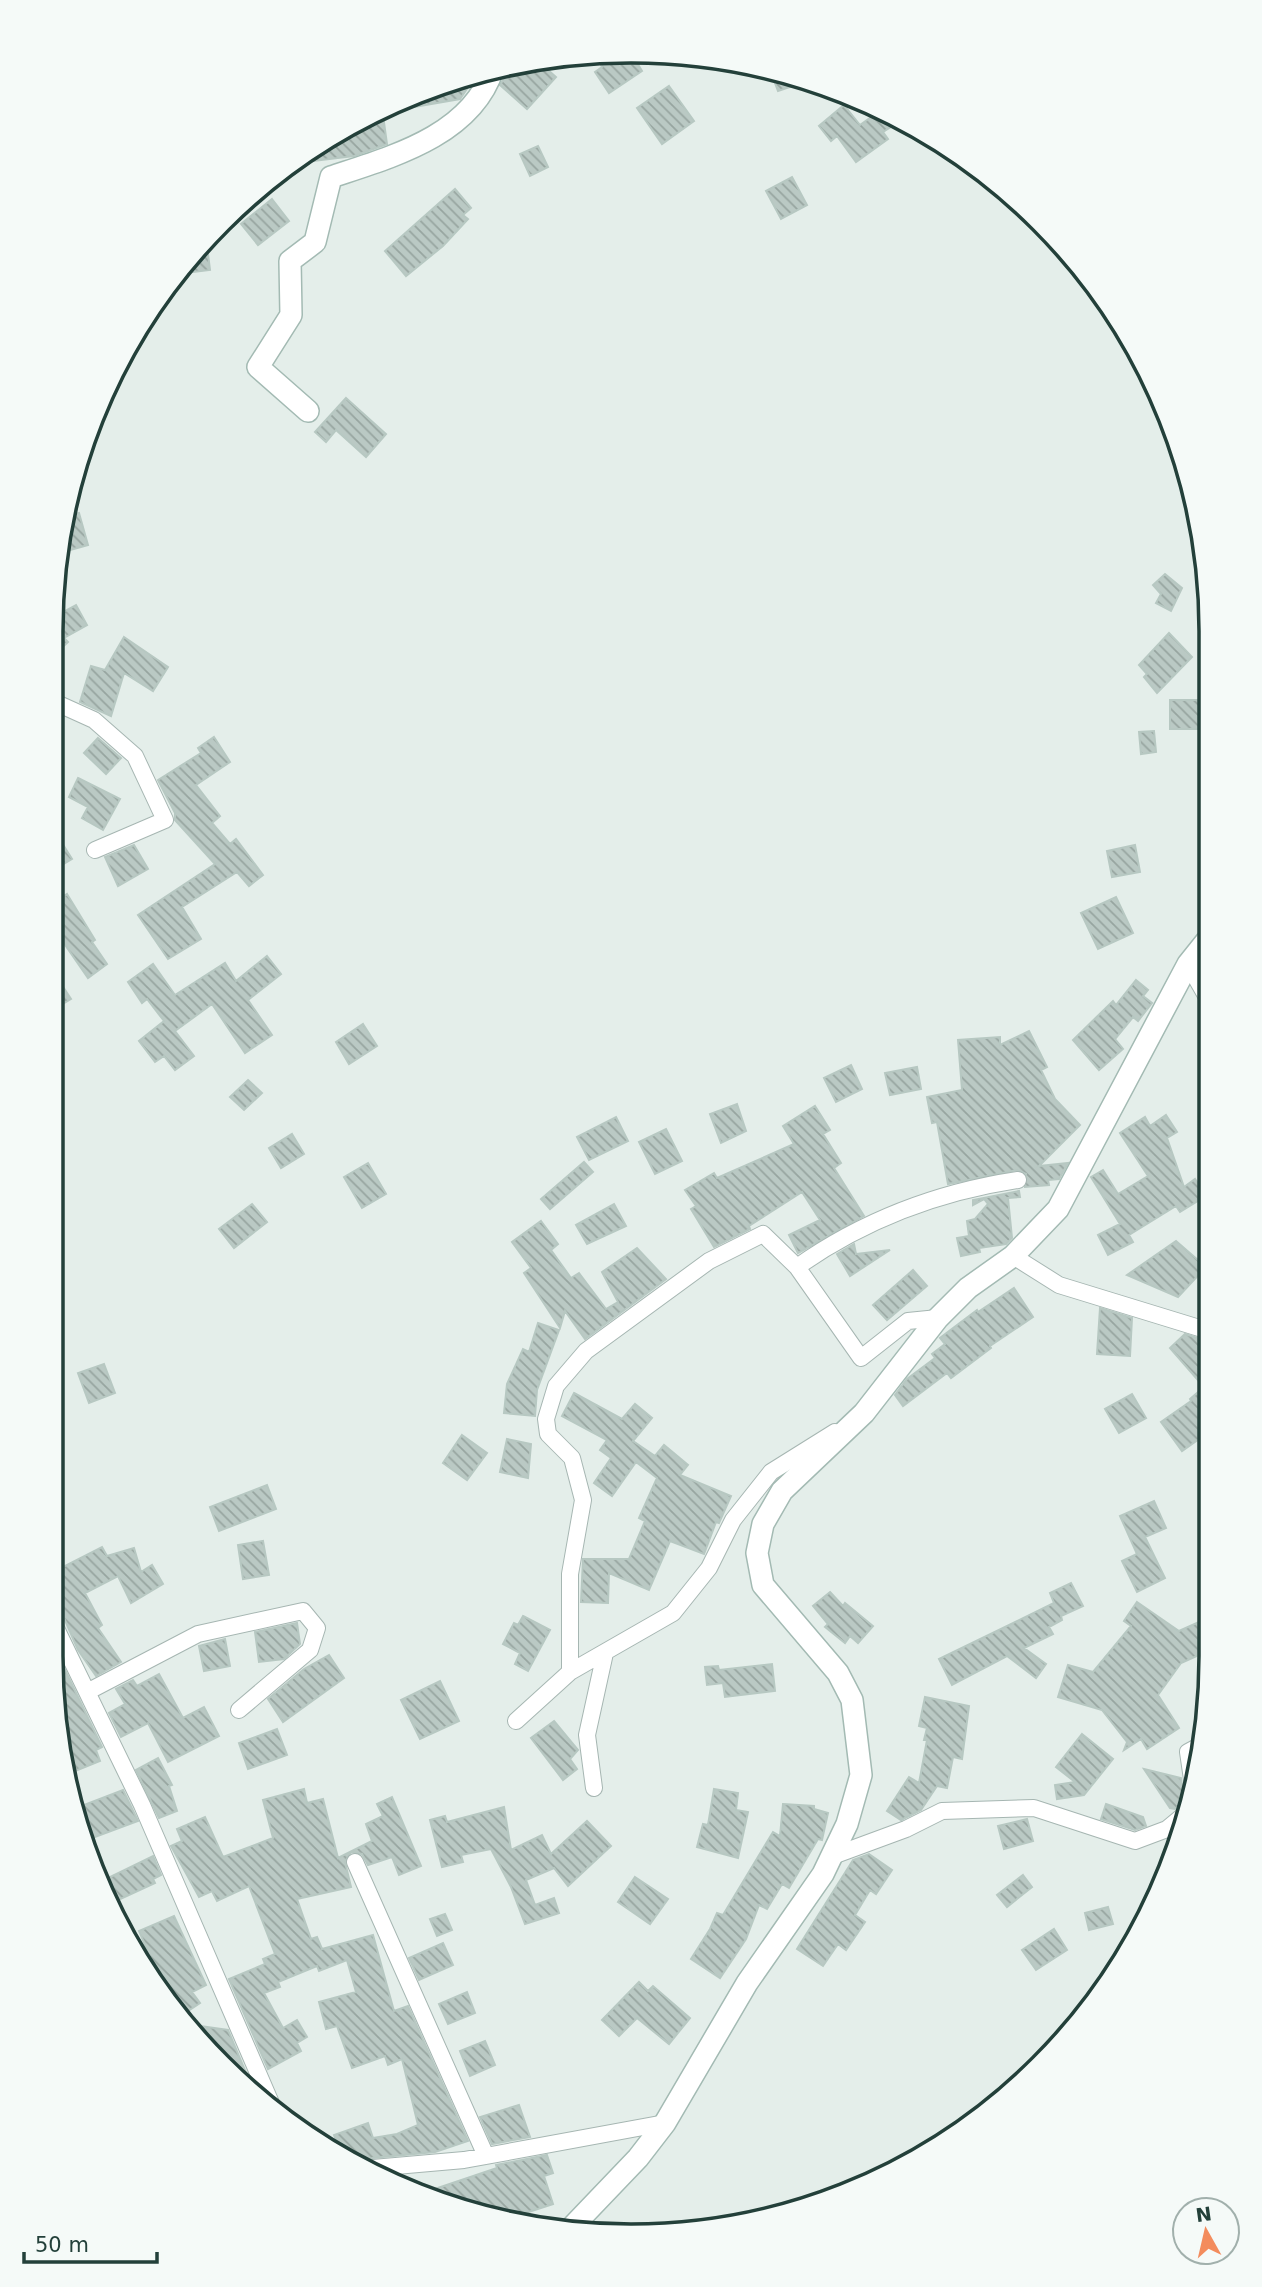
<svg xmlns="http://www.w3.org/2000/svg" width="1262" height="2287" viewBox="0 0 1262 2287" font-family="'DejaVu Sans',sans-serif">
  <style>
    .building { fill: url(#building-back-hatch); stroke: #b7c8c2; stroke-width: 2 }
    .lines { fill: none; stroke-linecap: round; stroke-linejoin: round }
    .street-casing { stroke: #a6b6b2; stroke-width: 18 }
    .secondary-casing { stroke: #a3bab3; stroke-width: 24 }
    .street { stroke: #fff; stroke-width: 16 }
    .secondary { stroke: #fff; stroke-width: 21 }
    .rim { fill: none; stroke: #23403a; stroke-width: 3.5 }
  </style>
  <defs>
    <pattern id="building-back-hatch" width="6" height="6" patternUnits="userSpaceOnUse" patternTransform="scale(1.75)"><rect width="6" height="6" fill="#bac9c4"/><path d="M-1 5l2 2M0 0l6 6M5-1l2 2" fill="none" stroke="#97a5a0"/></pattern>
  </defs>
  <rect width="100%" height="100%" fill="#e4eeea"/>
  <path class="building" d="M594 52 631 53 642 71 609 93 595 72 602 67Z
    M538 61 556 77 527 109 500 85 512 65Z
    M770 70 790 75 811 80 778 91Z
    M468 75 475 77 460 99 396 110 394 103Z
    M669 86 694 121 662 144 637 108Z
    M844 105 860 125 881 110 902 120 883 132 888 139 856 162 837 136 831 141 819 126Z
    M382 108 387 144 354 156 314 161 312 149Z
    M538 146 548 167 530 176 520 154Z
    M792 177 807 205 781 219 766 191Z
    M455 189 471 208 463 215 468 219 443 246 406 276 385 251Z
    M272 199 289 221 258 245 241 224Z
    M206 238 210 270 177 274 194 249Z
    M346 398 386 434 366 457 336 430 326 442 315 432Z
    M79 513 88 545 59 553 65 517Z
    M1165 574 1182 588 1171 611 1156 603 1161 594 1153 585Z
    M76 605 87 625 64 638 68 642 52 657V618Z
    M1169 633 1192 657 1157 693 1144 677 1147 674 1139 665Z
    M124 637 168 667 153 691 124 673 111 716 80 702 91 666 105 670Z
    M1170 700H1207V729H1170Z
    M1154 731 1156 752 1141 754 1139 732Z
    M214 737 230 762 196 785 220 816 212 823 230 844 236 839 263 875 249 886 237 872 182 907 201 939 168 959 138 915 215 864 175 820V813L158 780 201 753 198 748Z
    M98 738 121 758 106 774 84 753Z
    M78 778 120 799 103 830 82 818 88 807 69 797Z
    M62 843 72 859 52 871V849Z
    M134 845 148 869 118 886 105 857Z
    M1135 845 1140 872 1112 877 1107 851Z
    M67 894 95 940 92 942 107 964 88 978 52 926V904Z
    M1116 897 1133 933 1098 949 1081 913Z
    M267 956 281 974 248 1000 272 1035 245 1053 212 1004 175 1031 194 1056 175 1070 164 1056 155 1062 139 1041 164 1021 147 999 142 1003 128 982 153 964 175 995 225 963 236 981Z
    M52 970 71 999 51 1011Z
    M1136 980 1148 990 1143 996 1152 1003 1138 1021 1133 1017 1115 1039 1123 1049 1099 1070 1073 1040 1113 1001 1116 1005Z
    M363 1024 377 1046 349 1064 336 1042Z
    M1029 1031 1047 1067 1041 1070 1055 1099 1080 1125 1039 1166 1068 1163 1059 1179 1048 1180 1049 1185 1025 1187 1026 1174 1017 1170 948 1184 937 1122 932 1123 927 1097 962 1090 958 1040 1000 1037V1045Z
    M851 1065 862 1089 836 1102 824 1078Z
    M917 1067 921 1089 890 1095 885 1073Z
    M248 1080 262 1093 244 1110 230 1097Z
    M737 1104 746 1131 721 1143 710 1114Z
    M815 1106 830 1130 823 1134 841 1163 834 1168 864 1216 798 1253 789 1235 820 1220 802 1192 749 1226 750 1229 714 1247 691 1209 696 1206 685 1190 714 1173 717 1178 794 1144 783 1126Z
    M1166 1115 1177 1132 1167 1138 1184 1187 1195 1179 1206 1196 1180 1212 1176 1206 1129 1235 1133 1242 1108 1255 1098 1235 1120 1224 1091 1177 1103 1170 1118 1194 1148 1176 1120 1133 1145 1117 1150 1126Z
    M616 1117 628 1141 589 1160 577 1137Z
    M666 1129 682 1161 655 1174 639 1142Z
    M292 1134 304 1154 281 1168 269 1148Z
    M584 1162 593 1172 550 1209 541 1199Z
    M368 1163 386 1194 362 1208 344 1177Z
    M1019 1191 1020 1197 1008 1198 1012 1238 1006 1244 979 1248 980 1252 961 1256 957 1238 969 1236 967 1221 975 1219 988 1204 984 1199 973 1205V1200Z
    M252 1204 267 1222 234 1248 219 1229Z
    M614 1204 626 1226 587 1244 576 1225Z
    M541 1221 558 1244 551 1250 571 1278 579 1273 606 1309 618 1302 602 1272 637 1248 666 1279 585 1339 565 1311 560 1328 524 1273 531 1268 512 1242Z
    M1176 1241 1206 1267 1178 1297 1127 1275Z
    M854 1244 856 1254 890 1250 850 1276 837 1254Z
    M913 1270 927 1286 887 1320 873 1305Z
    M1014 1288 1033 1317 990 1346 991 1348 951 1378 947 1373 903 1406 895 1395 907 1379 935 1358 932 1354 945 1344 940 1338 977 1310 978 1312Z
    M1100 1308 1132 1318 1130 1356 1097 1354Z
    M538 1323 559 1330 537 1390 535 1416 504 1413 507 1384 523 1349 529 1352Z
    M1185 1334 1201 1339 1209 1349V1432L1182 1451 1161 1422 1191 1401 1190 1399 1204 1387 1170 1348Z
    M104 1364 115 1393 89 1403 78 1373Z
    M574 1393 622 1419 635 1404 652 1418 633 1441 655 1456 664 1445 688 1465 680 1475 731 1496 719 1523 716 1522 704 1554 670 1541 649 1590 609 1573 608 1603 581 1602 583 1559H629L645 1521 639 1518 657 1478 636 1462 612 1496 594 1483 611 1458 600 1450 607 1440 562 1416Z
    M1132 1394 1146 1418 1119 1433 1105 1409Z
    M462 1435 487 1453 467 1480 443 1463Z
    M507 1439 531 1444 528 1478 500 1472Z
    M267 1485 276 1509 219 1531 210 1507Z
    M1154 1501 1166 1528 1145 1537 1165 1578 1137 1592 1122 1561 1137 1554 1120 1516Z
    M263 1541 269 1575 243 1579 238 1545Z
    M102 1547 107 1556 134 1548 141 1572 152 1565 163 1584 131 1603 118 1576 85 1593 102 1625 98 1628 121 1662 96 1676 78 1650 64 1618 51 1589V1573Z
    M1071 1583 1083 1606 1061 1616 1062 1620 1049 1627 1053 1634 1024 1648 1046 1664 1036 1678 1007 1656 952 1685 939 1659 1054 1603 1050 1593Z
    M830 1592 843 1606 845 1603 873 1626 858 1643 850 1636 845 1643 825 1627 828 1624 813 1606Z
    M1137 1602 1179 1631 1210 1617V1650L1181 1663 1158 1695 1179 1728 1147 1749 1141 1739 1124 1750 1127 1742 1102 1710 1058 1697 1068 1665 1093 1672 1131 1626 1124 1621Z
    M523 1616 550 1630 528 1671 515 1664 520 1653 503 1644 514 1623 518 1625Z
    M297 1623 300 1644 284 1659 259 1662 255 1632Z
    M225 1639 230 1666 204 1671 199 1646Z
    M54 1647 102 1747 96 1750 100 1761 70 1773 51 1656Z
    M329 1655 344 1678 283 1722 268 1699 304 1669Z
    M772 1664 775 1691 725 1697 723 1683 707 1685 705 1667 718 1666 719 1670Z
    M159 1674 183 1718 204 1707 219 1736 168 1762 148 1723 121 1737 109 1713 125 1704 116 1689 133 1680 137 1686Z
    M440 1681 459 1721 420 1739 401 1700Z
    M925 1697 969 1706 962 1759 953 1757 947 1788 937 1786 921 1810 901 1820 887 1811 909 1777 919 1783 927 1740H924L927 1728 919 1726Z
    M554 1721 578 1750 570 1759 577 1769 563 1780 531 1738Z
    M277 1729 287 1755 248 1769 239 1743Z
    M1082 1734 1113 1759 1084 1795 1057 1799 1055 1785 1075 1782 1056 1767Z
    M158 1758 172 1785 169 1786 177 1811 159 1818 136 1770Z
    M1144 1769 1181 1778 1183 1794 1181 1804 1175 1809 1170 1808Z
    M304 1789 307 1803 323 1799 338 1858 372 1841 366 1824 383 1816 377 1804 392 1797 421 1866 399 1875 392 1857 368 1865 362 1854 351 1852 345 1862 351 1887 297 1899 311 1939 317 1937 322 1949 373 1935 394 2011 408 2006 468 2141 435 2152 372 2158 364 2163 341 2153 334 2135 368 2123 373 2138 397 2134 418 2125 402 2059 388 2065 385 2056 352 2068 337 2026 326 2029 319 2002 356 1992 347 1960 319 1971 317 1966 278 1982 280 1987 264 1993 283 2028 297 2020 307 2037 297 2043 301 2051 268 2069 229 1979 265 1964 263 1959 275 1954 249 1886 217 1901 212 1891 199 1897 171 1846 182 1841 177 1829 205 1817 223 1857 273 1838 263 1800Z
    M714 1789 738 1793 736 1810 748 1812 738 1858 697 1847 703 1824 708 1825Z
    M123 1790 138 1821 87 1840 76 1808Z
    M783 1804 814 1806V1809L828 1813 822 1840 818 1839 789 1888 782 1884 767 1909 759 1905 746 1939 720 1978 691 1959 710 1929 717 1913 723 1915 773 1832 780 1836Z
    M1106 1804 1143 1817 1146 1826 1135 1830 1101 1819Z
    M504 1807 511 1850 542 1835 551 1854 587 1821 611 1846 568 1886 554 1868 526 1880 535 1905 554 1898 559 1913 525 1924 511 1887 491 1849 461 1855 463 1862 442 1867 430 1820 445 1816 447 1822Z
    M1027 1819 1033 1841 1004 1849 998 1826Z
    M869 1854 892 1870 876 1894 870 1890 855 1915 865 1922 846 1950 838 1944 823 1966 797 1949 853 1860Z
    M153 1856 161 1875 153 1879 155 1883 114 1902 104 1880Z
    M1023 1875 1032 1887 1007 1907 997 1895Z
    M635 1877 668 1899 650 1924 618 1902Z
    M1108 1907 1113 1924 1089 1930 1085 1913Z
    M445 1914 452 1930 437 1936 430 1919Z
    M174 1916 206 1985 192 1992 200 2003 179 2017 158 1986 162 1984 139 1931Z
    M1054 1929 1067 1950 1036 1970 1022 1950Z
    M443 1943 453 1965 419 1980 409 1958Z
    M639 1982 648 1991 653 1986 690 2018 669 2044 637 2018 619 2036 602 2020Z
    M467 1992 475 2013 448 2024 439 2004Z
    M186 2024 228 2030 249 2080 247 2081Z
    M485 2041 495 2065 470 2076 460 2051Z
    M519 2105 530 2137 492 2144 480 2117Z
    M547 2155 553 2173 544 2176 553 2204 507 2219 481 2217 426 2192 497 2168 496 2165Z"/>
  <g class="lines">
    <defs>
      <path id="street" d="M52 701 94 720 135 756 165 820 95 850
        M1188 964 1208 999
        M1013 1256 1059 1285 1209 1331
        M797 1267C864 1220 938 1192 1018 1180
        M51 1618 142 1805 271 2103
        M570 1672V1574L583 1500 572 1458 548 1434 546 1419 556 1386 586 1351 709 1261 763 1234 797 1267 861 1358 908 1321 938 1318
        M87 1692 198 1634 303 1611 317 1628 310 1650 239 1710
        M516 1721 570 1672 673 1613 709 1568 733 1520 771 1472 835 1432
        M594 1788 587 1735 605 1653
        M1194 1793 1188 1752 1201 1745
        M830 1857 906 1829 942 1811 1034 1808 1135 1841 1167 1829 1190 1810
        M355 1862 486 2156
        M373 2168 464 2160 665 2123"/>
      <path id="secondary" d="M308 411 258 367 291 315 290 261 315 242 331 177C391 157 471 136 493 69
        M573 2226 638 2158 665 2123 747 1983 823 1874 847 1824 861 1775 852 1700 838 1673 763 1585 757 1553 763 1524 782 1491 864 1413 938 1318 968 1288 1013 1256 1058 1209 1188 964 1208 939"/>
    </defs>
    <use href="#street" class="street-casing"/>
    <use href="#secondary" class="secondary-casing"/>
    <use href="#street" class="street"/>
    <use href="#secondary" class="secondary"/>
  </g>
  <path d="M0 0H1262V2287H0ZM631 63H631A568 568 0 0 1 1199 631V1656A568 568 0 0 1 631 2224H631A568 568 0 0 1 63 1656V631A568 568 0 0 1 631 63Z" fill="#f5faf8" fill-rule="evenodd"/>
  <path class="rim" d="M631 63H631A568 568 0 0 1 1199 631V1656A568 568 0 0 1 631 2224H631A568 568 0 0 1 63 1656V631A568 568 0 0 1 631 63Z"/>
  <g transform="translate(1206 2231) rotate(352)"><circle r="33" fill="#f5faf8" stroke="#a1b0ac" stroke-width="2"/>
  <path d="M0-5L12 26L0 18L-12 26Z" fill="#f38c5d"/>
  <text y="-10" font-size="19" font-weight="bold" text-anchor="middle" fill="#23403a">N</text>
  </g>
  <path d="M24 2252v10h133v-10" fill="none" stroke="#23403a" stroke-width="3.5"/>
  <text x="35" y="2252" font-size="21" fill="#23403a" stroke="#f5faf8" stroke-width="5" paint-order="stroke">50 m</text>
</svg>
